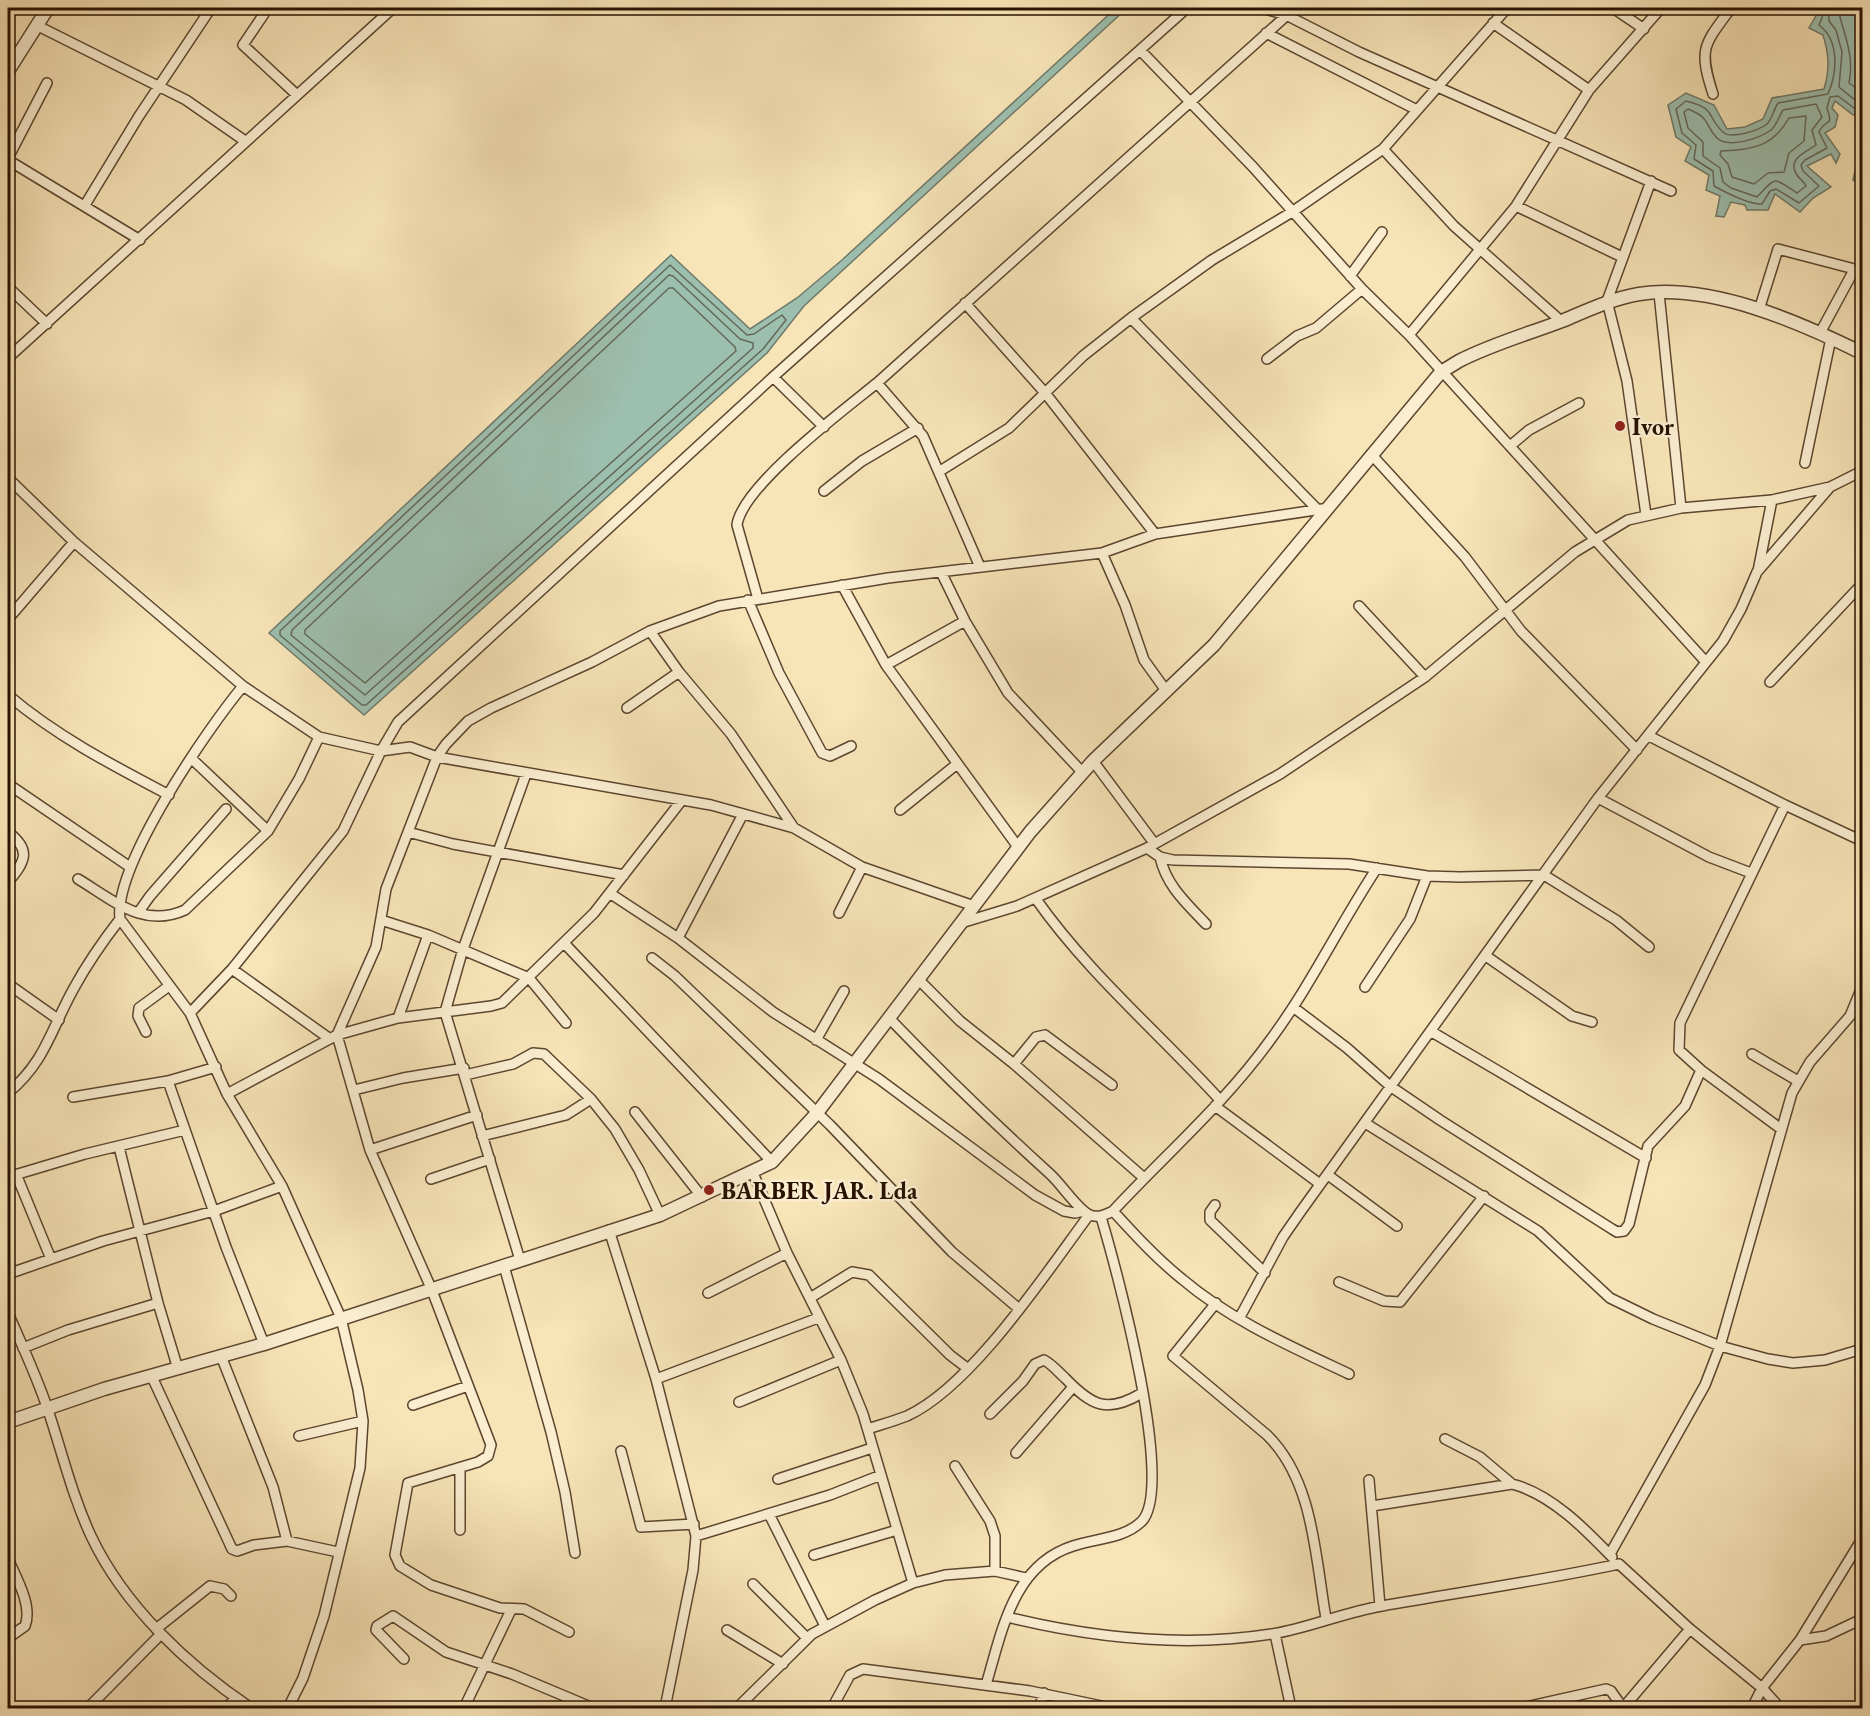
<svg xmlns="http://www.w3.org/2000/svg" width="1870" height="1716" viewBox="0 0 1870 1716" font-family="'EB Garamond',serif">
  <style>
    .water { fill: #9dbfaf; stroke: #6f7a6a; stroke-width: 1.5 }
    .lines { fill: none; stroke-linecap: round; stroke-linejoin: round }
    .shore { stroke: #636858; stroke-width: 1.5 }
    .minor-casing { stroke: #5c462f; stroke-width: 12 }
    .tertiary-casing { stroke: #5c462f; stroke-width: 15 }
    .minor { stroke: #faedd0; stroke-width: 9 }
    .tertiary { stroke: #faedd0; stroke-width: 12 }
    .poi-dot { fill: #8f2418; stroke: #faedd0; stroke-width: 2 }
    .labels { text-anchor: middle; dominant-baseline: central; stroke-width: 5; stroke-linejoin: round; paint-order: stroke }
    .poi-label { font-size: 24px; font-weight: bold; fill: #291202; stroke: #faedd0; text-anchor: start }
  </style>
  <rect width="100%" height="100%" fill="#f7e4b7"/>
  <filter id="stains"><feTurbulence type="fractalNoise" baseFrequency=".00333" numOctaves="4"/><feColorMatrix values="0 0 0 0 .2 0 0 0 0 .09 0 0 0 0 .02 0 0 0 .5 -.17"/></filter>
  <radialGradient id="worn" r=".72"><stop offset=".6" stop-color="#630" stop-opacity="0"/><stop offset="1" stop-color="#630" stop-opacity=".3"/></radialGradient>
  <path class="water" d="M1116 8H1127L804 306 767 353 364 715 269 633 671 255 750 329 797 298 842 260Z
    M1815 8H1862V114L1853 115 1835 101 1832 108 1838 115 1835 127 1825 133 1840 154 1836 163 1831 154 1807 166 1831 187 1813 198 1800 212 1775 194 1768 210H1747L1745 205 1731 202 1724 217 1716 216 1720 196 1706 190 1709 175 1685 161 1691 147 1676 137 1668 105 1686 93 1714 105 1727 129 1745 127 1763 119 1772 98 1824 89C1830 69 1829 54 1823 35L1809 28 1817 14Z
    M1862 156V187L1853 180 1856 166Z"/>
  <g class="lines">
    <path class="shore" d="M1821 8 1823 15 1819 25C1839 40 1838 71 1828 94L1778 103C1774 109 1772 119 1767 124 1759 130 1731 140 1723 132 1706 117 1718 109 1686 101L1676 109 1682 133 1696 145 1694 159 1713 171 1714 186C1725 192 1749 205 1762 204L1770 191 1776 189 1799 203 1819 186 1803 171 1801 165 1805 160 1827 148 1819 132C1826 117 1834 129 1827 108L1830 97 1838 96 1854 108 1862 109
      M1829 8V21L1836 30 1842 52 1839 87 1856 101H1862
      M1838 8C1843 34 1855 54 1849 83L1862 92
      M1816 104 1822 117 1812 130 1816 145C1806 152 1786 159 1797 175 1800 180 1804 181 1806 186L1797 193C1772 177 1777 176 1757 197L1731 188 1723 182 1720 168 1703 156V142L1688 128 1684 112 1688 109C1712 119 1703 123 1717 138 1729 149 1760 138 1771 130 1777 125 1779 116 1783 110Z
      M1806 116 1804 141 1789 153 1784 172 1768 173 1754 184 1732 177 1728 164 1720 155 1721 151C1752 149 1772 148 1789 118Z
      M670 265 747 335 754 334 782 315 786 320 763 349 366 705H362L280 635V631Z
      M669 275 673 276 740 339 753 343V348L365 695 291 635 292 630Z
      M669 288H673L735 347 736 351 365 683 305 634V630Z"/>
    <defs>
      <path id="minor" d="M1262 8 1286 15 1359 52 1671 191
        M1613 8 1644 29
        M264 14 243 45 297 95
        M1493 23 1589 90
        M36 25 186 100 245 141
        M1266 33 1417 110
        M1140 50 1253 167 1362 289 1409 335 1705 661
        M1713 94C1698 48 1704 45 1731 8
        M1383 149 1454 226 1561 321
        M8 158 47 83
        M8 160 140 240
        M85 205 139 116 211 8
        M1516 206 1622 257
        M1350 276 1382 232
        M8 287 47 324
        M1659 293 1681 508
        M965 303 1046 394 1155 534
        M1759 310 1778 249 1862 271
        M1131 318 1316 508
        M1820 333 1854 270
        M1409 335 1516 206 1589 90 1661 8
        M8 358 393 8
        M1267 359 1297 336 1316 328 1362 289
        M773 377 824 427
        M877 383 923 436 980 567
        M1510 446 1529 430 1579 403
        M1371 454 1465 557 1521 631 1637 750
        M1805 463 1831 338
        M940 471 1009 428 1083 356 1131 318 1212 260 1292 212 1383 149 1507 8
        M8 478 74 542 243 686 319 737 381 751 410 747 437 757 711 805 794 828 862 867 974 906
        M824 491 862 461 918 428
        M1646 515 1627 381 1607 301 1651 181
        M1102 553 1125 605 1144 660 1167 692
        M1758 571 1772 500
        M941 572 965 621 1008 693 1083 773
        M842 585 886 665 1018 847
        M758 599 737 525C742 486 845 409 877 383L1295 8
        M748 600 779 673 822 753 830 756 851 746
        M1359 606 1425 677
        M8 619 74 542
        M650 631 679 672 731 734 794 828
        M886 665 965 621
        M1770 682 1862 584
        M8 695C56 736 114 766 169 795
        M627 708 679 672
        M1649 736 1785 805 1862 841
        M192 759 268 831
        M1093 761 1154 843
        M8 784 130 867
        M1598 798 1709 857 1751 873
        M900 810 957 764
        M8 832C32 850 25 862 8 882
        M408 832 453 844 624 875
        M1147 848 1160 857 1173 860 1349 864 1427 876 1460 877 1544 875 1616 920 1649 947
        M1160 857C1166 885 1186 903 1206 924
        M78 879C113 900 143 929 185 910L268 831 299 779 319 737
        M611 894 678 938 773 1012 879 1079 1035 1195 1064 1211 1075 1213 1084 1211
        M1036 899C1088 973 1159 1033 1220 1100
        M138 913 150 896 226 809
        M839 913 862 867
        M120 919 190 1013 227 1094 282 1186 341 1318 358 1390 363 1421 360 1468 324 1616 303 1678 288 1708
        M381 920 428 935 529 978 566 1023
        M961 923 1017 906 1147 848 1280 774 1425 677 1575 552 1628 520 1681 508 1772 500 1830 487 1862 471
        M678 938 743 814
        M564 943 772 1162
        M1486 956 1572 1016 1592 1022
        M652 958 675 976 830 1125 952 1252 1018 1308
        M232 969 330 1039
        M919 980 960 1021 1014 1064 1144 1178
        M8 984 59 1020
        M1365 987 1410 919 1427 876
        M1293 1007 1347 1048 1390 1086 1440 1120 1612 1229 1617 1232 1624 1231 1629 1224 1648 1146 1685 1106 1701 1070 1679 1050 1680 1023 1785 805
        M190 1013 232 969 343 831 381 751 398 722 773 377 1187 8
        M398 1018 428 935
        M889 1018C941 1072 995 1124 1050 1174 1062 1185 1076 1207 1088 1214 1096 1219 1105 1215 1113 1211 1166 1154 1226 1102 1271 1039 1311 985 1340 924 1377 868
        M146 1032 138 1016 139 1008 169 986
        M1432 1032 1646 1158
        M816 1040 844 991
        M1752 1054 1798 1081
        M1014 1064 1036 1037 1045 1035 1112 1085
        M1701 1070 1781 1129
        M465 1075 513 1064 533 1053 544 1054 591 1099 615 1129 639 1170 660 1215
        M168 1081 226 1247 264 1344
        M354 1090 403 1078 464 1068
        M8 1093C46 1061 51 1029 74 988 87 964 103 941 120 919 113 866 208 728 243 686
        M227 1094 337 1035 398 1018 491 1006 502 1003 594 913 682 800
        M73 1097 168 1081 216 1067
        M1215 1106 1320 1184
        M635 1112 702 1197
        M1365 1123 1538 1231 1610 1298 1653 1319 1720 1346 1768 1359 1793 1363 1825 1360 1862 1349
        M482 1136 566 1115 591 1099
        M119 1147 158 1303 178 1369
        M370 1150 477 1115
        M753 1173 787 1253 841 1360 863 1414 913 1583
        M16 1174 51 1259
        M1328 1175 1397 1226
        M8 1177 85 1154 185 1130
        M431 1179 490 1159
        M1215 1205 1210 1212V1220L1265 1273
        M1113 1211C1135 1235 1157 1259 1182 1279 1230 1320 1292 1347 1349 1374
        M609 1230 656 1379 696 1536 693 1570 665 1708
        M520 1260 445 1012 463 949 526 774
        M504 1266 551 1432 565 1492 575 1553
        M8 1274 103 1241 214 1211 282 1186
        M1339 1282 1384 1301 1400 1302 1484 1196
        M708 1293 787 1253
        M810 1298 852 1272 869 1275 950 1355 967 1368
        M1216 1303 1173 1356 1267 1435C1314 1481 1315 1557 1326 1618
        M8 1313C22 1345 37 1377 48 1410 62 1452 72 1495 91 1536 124 1606 188 1666 251 1708
        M1240 1317 1283 1237 1301 1211 1598 798 1723 641 1741 609 1757 572 1830 487
        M23 1348 68 1330 158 1303
        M152 1377 232 1549 237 1551 254 1545 287 1541 273 1487 221 1356
        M656 1379 818 1318
        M739 1402 841 1360
        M413 1405 468 1386
        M990 1414 1023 1381 1035 1364 1044 1360C1052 1364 1058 1372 1065 1378 1092 1406 1107 1414 1142 1393
        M868 1429C880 1425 894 1421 907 1416 971 1387 1046 1273 1089 1215
        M299 1436 363 1421
        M1445 1439 1480 1457 1512 1484
        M621 1451 641 1527 694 1524
        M1016 1453 1073 1387
        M955 1466 990 1521 995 1536V1571
        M460 1469V1530
        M778 1479 872 1448
        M1369 1480 1380 1606
        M1372 1506 1512 1484C1551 1494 1585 1529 1612 1557
        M769 1514 825 1626
        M696 1536 830 1495 881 1475
        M287 1541 338 1552
        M1610 1554 1705 1385 1720 1346 1792 1093 1810 1062 1850 1016 1862 987
        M814 1555 897 1530
        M8 1559C16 1577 33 1606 25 1626L8 1638
        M753 1584 807 1638
        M1007 1617C1093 1638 1183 1648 1272 1634 1309 1628 1345 1612 1382 1606 1461 1592 1540 1581 1619 1564L1690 1629 1762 1688 1780 1708
        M156 1629 210 1586 224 1589 231 1596
        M727 1630 783 1664
        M569 1632 524 1609 500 1608 431 1585 400 1566 395 1555 408 1483 478 1462 488 1456 491 1445 431 1288 370 1150 337 1035 376 947 386 889 437 757 446 744 468 721 491 708 592 662 650 631 719 606 888 578 1102 553 1155 534 1329 508
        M1275 1634 1291 1708
        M1800 1640 1826 1636 1862 1619
        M404 1659 376 1630 377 1626 393 1616 446 1652 512 1674 593 1708
        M986 1685C1002 1631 1013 1565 1073 1546 1096 1538 1123 1539 1141 1522 1177 1489 1115 1264 1101 1217
        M88 1708 161 1634
        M226 1708 236 1698
        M464 1708 511 1610
        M737 1708 812 1634 875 1600 913 1583 945 1575 995 1571 1026 1578
        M832 1708 850 1675 863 1669 1030 1691 1111 1708
        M1039 1708 1044 1693
        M1521 1708 1606 1689 1611 1691 1623 1708 1690 1629
        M1752 1708 1762 1688 1800 1640 1862 1539"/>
      <path id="tertiary" d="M8 71 48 8
        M8 1422 104 1389 264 1344 660 1215 772 1162 817 1113 1030 832 1093 761 1214 645 1441 372 1459 361C1492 344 1528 334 1562 321 1588 310 1611 299 1639 294 1711 283 1799 322 1862 353"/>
    </defs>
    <use href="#minor" class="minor-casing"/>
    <use href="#tertiary" class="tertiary-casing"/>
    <use href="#minor" class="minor"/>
    <use href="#tertiary" class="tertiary"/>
  </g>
  <g class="poi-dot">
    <circle cx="1620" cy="426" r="6"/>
    <circle cx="709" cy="1190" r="6"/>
  </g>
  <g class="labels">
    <g class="poi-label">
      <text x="1632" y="426">Ivor</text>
      <text x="721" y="1190">BARBER JAR. Lda</text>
    </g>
  </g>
  <rect width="1870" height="1716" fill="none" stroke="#f7e4b7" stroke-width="30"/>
  <rect x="9" y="9" width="1852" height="1698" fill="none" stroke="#291202" stroke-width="3"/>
  <rect x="15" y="15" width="1840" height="1686" fill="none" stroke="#291202" stroke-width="1.5"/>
  <rect width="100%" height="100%" filter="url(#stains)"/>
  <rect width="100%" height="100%" fill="url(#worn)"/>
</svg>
